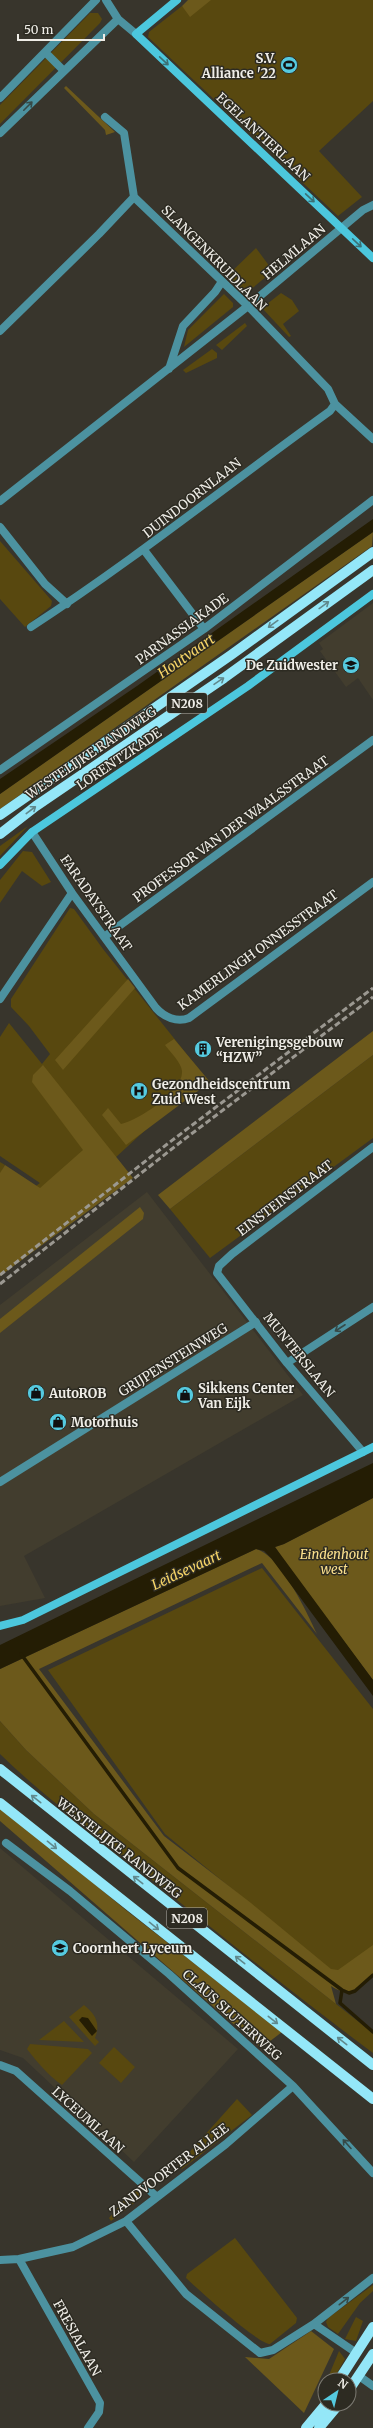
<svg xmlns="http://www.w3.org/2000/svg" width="373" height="2428" viewBox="0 0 373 2428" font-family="Merriweather,serif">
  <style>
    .built { fill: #423d2e }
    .green { fill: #58480f }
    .forest { fill: #6c591b }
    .water { fill: #241d04 }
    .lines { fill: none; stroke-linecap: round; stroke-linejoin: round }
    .stream { stroke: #241d04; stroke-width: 3.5 }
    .street { stroke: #4c92a0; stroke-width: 8 }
    .secondary { stroke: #4cc7dd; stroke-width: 8 }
    .primary { stroke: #94e7f8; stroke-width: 10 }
    .rail { stroke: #9b9891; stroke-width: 3; stroke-dasharray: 6 3; stroke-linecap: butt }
    .oneway { stroke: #3b7176 }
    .oneway2 { stroke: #364a48 }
    .oneway3 { stroke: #60898d }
    .labels { text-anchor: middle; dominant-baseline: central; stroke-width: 3; stroke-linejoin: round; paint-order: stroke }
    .shield { fill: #2d2b22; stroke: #b5b3ac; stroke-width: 1 }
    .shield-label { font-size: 12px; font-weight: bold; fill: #efede7 }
    .poi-label { font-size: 13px; font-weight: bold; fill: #efede7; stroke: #2d2b22; text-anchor: start }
    .street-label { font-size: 13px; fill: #efede7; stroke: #2d2b22 }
    .park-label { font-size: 13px; font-style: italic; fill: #fbe08d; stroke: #2d2b22 }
    .water-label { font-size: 14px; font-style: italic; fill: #f7d567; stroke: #2d2b22 }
  </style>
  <rect width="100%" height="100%" fill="#38352c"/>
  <path class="built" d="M373 603V700L358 678 346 687 320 651 323 649 319 643Z
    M147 1192 303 1395 24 1556 45 1598 0 1606V1305Z
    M0 1848 238 2049 134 2162 23 2058 0 2050Z"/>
  <path class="green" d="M206 0H373V101L319 151 362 197 338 216 148 37 149 32 182 6 190 14Z
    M90 13H98L102 19 100 23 0 124V105Z
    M256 248 273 271 249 291 243 290 227 276Z
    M281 293 292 300 299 311 283 324 291 336 289 337 262 308Z
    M224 294 233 303V307L184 347 188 330Z
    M245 323 247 326 222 350 216 345Z
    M212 349 217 353V358L186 373 183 370Z
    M0 541 52 601 51 606 25 627 0 599Z
    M28 826 0 856V846Z
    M23 851 32 852 51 882 42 886 22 871 0 903V880Z
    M70 908 74 909 103 949 204 1076 0 1264V1162L5 1165 2 1170 17 1200 40 1183 0 1156V1037L9 1023 42 1064 50 1054 29 1026 11 1007V999Z
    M373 1055V1138L210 1258 170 1209Z
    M262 1568 373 1709V1955L342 1979 165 1834 48 1670Z
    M0 1721 26 1750 94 1814 373 2033V2053C291 1992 210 1927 130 1862 86 1827 41 1794 0 1754Z
    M84 2005C95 2014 101 2023 95 2038L99 2042 95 2046 69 2017Z
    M64 2021 84 2042 39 2040Z
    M30 2044 88 2049 92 2053 62 2085C48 2075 38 2063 27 2049Z
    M114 2047 135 2067 121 2083 99 2063Z
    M237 2099 252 2115 182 2169 178 2165Z
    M134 2189 142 2195 137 2201 111 2221 109 2218Z
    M235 2238 297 2318 296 2323 270 2344C258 2344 199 2290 186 2278L187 2274Z
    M373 2285V2291L360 2303 338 2334 328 2327 326 2322 328 2318Z
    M356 2317 363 2321 356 2341 345 2339Z
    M339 2351 345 2359 333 2380H327Z"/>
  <path class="forest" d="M188 0H211L190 17 182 6Z
    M66 86 115 132 106 135 105 130 64 88Z
    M373 532 372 546 0 809V794Z
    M128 979 135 988 63 1070 55 1060Z
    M373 1031V1055L170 1209 158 1195Z
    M174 1039 210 1082 126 1145 102 1115 108 1108 121 1124C139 1120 184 1091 182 1071 181 1062 170 1052 165 1045Z
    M43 1065 133 1178 0 1276V1173L5 1165 40 1188 83 1150 32 1082 33 1075Z
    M140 1207 144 1213 143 1219 0 1333V1319Z
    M373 1498V1680L292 1573 275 1547 284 1544Z
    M256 1549C280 1555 307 1612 317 1634L262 1563 39 1669 164 1836 251 1903 331 1969 338 1970 373 1945V1975C358 1989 351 1999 331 1986L336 2004 94 1814 26 1750 0 1721V1669Z
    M0 1806 127 1911 282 2032 261 2048 0 1821Z
    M311 2331 334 2349 304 2413 245 2357 269 2359Z"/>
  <path class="water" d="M373 519V532L0 794V779L137 686Z
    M373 1463V1498L284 1544 275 1547 373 1680V1696L271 1558 264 1551 256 1549 0 1669V1645Z
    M82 2017 88 2018 97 2031 92 2036 79 2020Z"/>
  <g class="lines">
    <path class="stream" d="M21 1654 178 1868 342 1990 340 2003 373 2032
      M342 1990 349 1993 355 1991 373 1975"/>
    <path class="street" d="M106 0 118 19 136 34
      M45 52 63 70
      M0 98 96 0
      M105 117 124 133 134 197 248 306 328 389 335 404 373 439
      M0 133 118 19
      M0 331 99 234 134 197
      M169 369 183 326 215 292 221 283
      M0 501 248 306 363 210 373 205
      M0 527 45 584 67 604
      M144 550 204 629
      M31 627C134 560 230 483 330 411L335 404
      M0 770 204 629 373 500
      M32 832 72 893 156 1008C164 1017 177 1023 189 1018L373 882
      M104 937 373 740
      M0 999 72 893
      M287 1363 373 1307
      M363 1452 287 1363 217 1273 219 1266 232 1254 373 1147
      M0 1482 256 1322
      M6 1843 70 1891 169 1974 293 2086 373 2173
      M0 2065 16 2071 157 2197
      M126 2221 186 2294 260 2353 273 2350 314 2324 355 2352
      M19 2259 100 2403 99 2412 88 2428
      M0 2260 19 2259 73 2247 126 2221 226 2144 293 2086
      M314 2324 373 2278
      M359 2376 373 2386"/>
    <path class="secondary" d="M177 0 136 34 373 258
      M0 865 32 832 248 686 373 594
      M0 1626 23 1620 373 1447"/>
    <path class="primary" d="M0 815 231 655 373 552
      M0 834 36 806 224 678 373 570
      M0 1769 373 2065
      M0 1803 373 2099
      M339 2380 373 2327
      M349 2390 373 2354
      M306 2428 326 2404
      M319 2428 339 2404"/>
    <path class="rail" d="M0 1275 166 1145 373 988
      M0 1284 182 1141 373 997"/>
  </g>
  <defs><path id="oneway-shaft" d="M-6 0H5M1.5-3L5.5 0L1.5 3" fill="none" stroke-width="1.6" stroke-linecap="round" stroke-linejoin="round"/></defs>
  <g class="oneway">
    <use href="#oneway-shaft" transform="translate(164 61) rotate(43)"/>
    <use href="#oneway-shaft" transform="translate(310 198) rotate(43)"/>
    <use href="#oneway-shaft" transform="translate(357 243) rotate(43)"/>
  </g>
  <g class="oneway2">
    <use href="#oneway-shaft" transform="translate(28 106) rotate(-45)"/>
    <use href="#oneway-shaft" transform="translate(340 1328) rotate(147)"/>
    <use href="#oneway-shaft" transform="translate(347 2144) rotate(-132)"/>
    <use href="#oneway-shaft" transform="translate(344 2301) rotate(-38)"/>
  </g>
  <g class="oneway3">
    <use href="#oneway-shaft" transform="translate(324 605) rotate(-36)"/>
    <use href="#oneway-shaft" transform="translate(273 624) rotate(144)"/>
    <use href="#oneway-shaft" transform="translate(219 681) rotate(-34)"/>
    <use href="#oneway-shaft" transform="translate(31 810) rotate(-37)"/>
    <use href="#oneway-shaft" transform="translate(36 1799) rotate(-142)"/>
    <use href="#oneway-shaft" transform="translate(52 1845) rotate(39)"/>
    <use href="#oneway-shaft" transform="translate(138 1880) rotate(-142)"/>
    <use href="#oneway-shaft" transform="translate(154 1926) rotate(39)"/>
    <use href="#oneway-shaft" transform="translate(240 1960) rotate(-142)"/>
    <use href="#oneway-shaft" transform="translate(273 2020) rotate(38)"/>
    <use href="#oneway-shaft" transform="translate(342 2041) rotate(-142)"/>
  </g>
  <defs>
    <symbol id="stadium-disc" viewBox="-11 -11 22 22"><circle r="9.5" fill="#55cae0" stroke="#2d2b22"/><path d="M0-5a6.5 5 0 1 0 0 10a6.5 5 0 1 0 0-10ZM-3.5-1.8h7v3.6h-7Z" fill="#111"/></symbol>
    <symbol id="school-disc" viewBox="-11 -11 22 22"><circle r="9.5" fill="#55cae0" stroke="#2d2b22"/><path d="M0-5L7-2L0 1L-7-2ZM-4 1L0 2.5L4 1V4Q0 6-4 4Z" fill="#111"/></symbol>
    <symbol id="building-disc" viewBox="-11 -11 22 22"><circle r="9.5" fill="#55cae0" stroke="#2d2b22"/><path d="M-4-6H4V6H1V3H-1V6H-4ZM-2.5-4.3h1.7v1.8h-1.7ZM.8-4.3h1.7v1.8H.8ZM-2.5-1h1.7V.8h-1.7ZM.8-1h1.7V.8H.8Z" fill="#111"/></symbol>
    <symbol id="hospital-disc" viewBox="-11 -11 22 22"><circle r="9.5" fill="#55cae0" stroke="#2d2b22"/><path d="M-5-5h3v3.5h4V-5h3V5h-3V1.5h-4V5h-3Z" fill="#111"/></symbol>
    <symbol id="shop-disc" viewBox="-11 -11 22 22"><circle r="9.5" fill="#55cae0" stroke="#2d2b22"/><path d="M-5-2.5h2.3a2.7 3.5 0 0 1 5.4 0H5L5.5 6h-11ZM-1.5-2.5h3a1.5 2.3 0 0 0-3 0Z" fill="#111"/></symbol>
    <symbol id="university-disc" viewBox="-11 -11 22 22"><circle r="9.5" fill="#55cae0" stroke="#2d2b22"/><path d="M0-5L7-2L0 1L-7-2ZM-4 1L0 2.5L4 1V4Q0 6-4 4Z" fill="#111"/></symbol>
  </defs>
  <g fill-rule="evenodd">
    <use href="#stadium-disc" x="279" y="55" width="20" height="20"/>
    <use href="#school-disc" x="341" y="655" width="20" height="20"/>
    <use href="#building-disc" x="193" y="1039" width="20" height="20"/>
    <use href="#hospital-disc" x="129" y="1081" width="20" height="20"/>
    <use href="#shop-disc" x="26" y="1383" width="20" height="20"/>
    <use href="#shop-disc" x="175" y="1385" width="20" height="20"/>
    <use href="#shop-disc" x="48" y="1412" width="20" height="20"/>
    <use href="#university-disc" x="50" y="1938" width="20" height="20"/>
  </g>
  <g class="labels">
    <g class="shield">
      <rect x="167" y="693" width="40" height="20" rx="3"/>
      <rect x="167" y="1908" width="40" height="20" rx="3"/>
    </g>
    <g class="shield-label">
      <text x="187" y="703">N208</text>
      <text x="187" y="1918">N208</text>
    </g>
    <g class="poi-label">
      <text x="276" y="58" text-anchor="end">S.V.<tspan x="276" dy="15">Alliance '22</tspan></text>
      <text x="338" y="665" text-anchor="end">De Zuidwester</text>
      <text x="216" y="1042">Verenigingsgebouw<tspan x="216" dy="15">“HZW”</tspan></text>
      <text x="152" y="1084">Gezondheidscentrum<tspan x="152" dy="15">Zuid West</tspan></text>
      <text x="198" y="1388">Sikkens Center<tspan x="198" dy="15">Van Eijk</tspan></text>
      <text x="49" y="1393">AutoROB</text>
      <text x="71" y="1422">Motorhuis</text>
      <text x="73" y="1948">Coornhert Lyceum</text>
    </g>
    <g class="street-label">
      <text transform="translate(263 137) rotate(43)">EGELANTIERLAAN</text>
      <text transform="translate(294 252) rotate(-40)">HELMLAAN</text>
      <text transform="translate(214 258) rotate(45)">SLANGENKRUIDLAAN</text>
      <text transform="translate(192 498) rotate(-38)">DUINDOORNLAAN</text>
      <text transform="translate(182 629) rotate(-36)">PARNASSIAKADE</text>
      <text transform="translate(91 753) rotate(-34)">WESTELIJKE RANDWEG</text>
      <text transform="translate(119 759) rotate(-34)">LORENTZKADE</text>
      <text transform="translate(231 829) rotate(-36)">PROFESSOR VAN DER WAALSSTRAAT</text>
      <text transform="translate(96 903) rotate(55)">FARADAYSTRAAT</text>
      <text transform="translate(258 950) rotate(-36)">KAMERLINGH ONNESSTRAAT</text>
      <text transform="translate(285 1198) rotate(-37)">EINSTEINSTRAAT</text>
      <text transform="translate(299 1355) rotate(51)">MUNTERSLAAN</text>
      <text transform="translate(173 1360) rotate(-32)">GRIJPENSTEINWEG</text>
      <text transform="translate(119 1848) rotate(38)">WESTELIJKE RANDWEG</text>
      <text transform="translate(232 2015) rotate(42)">CLAUS SLUTERWEG</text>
      <text transform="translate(88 2120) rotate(42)">LYCEUMLAAN</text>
      <text transform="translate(169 2170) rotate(-37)">ZANDVOORTER ALLEE</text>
      <text transform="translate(77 2338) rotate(61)">FRESIALAAN</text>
    </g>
    <g class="park-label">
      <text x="334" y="1554">Eindenhout<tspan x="334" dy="15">west</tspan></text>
    </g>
    <g class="water-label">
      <text transform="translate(186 656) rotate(-35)">Houtvaart</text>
      <text transform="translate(186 1570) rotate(-25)">Leidsevaart</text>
    </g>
  </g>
  <g transform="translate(337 2392) rotate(35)"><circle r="19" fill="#2d2b22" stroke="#7b7971"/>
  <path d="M0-3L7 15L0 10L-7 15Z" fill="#55cae0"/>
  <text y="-6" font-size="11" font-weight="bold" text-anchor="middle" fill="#efede7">N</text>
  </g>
  <path d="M18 34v6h86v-6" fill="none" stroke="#efede7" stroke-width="2"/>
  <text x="24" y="34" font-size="12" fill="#efede7" stroke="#2d2b22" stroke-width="3" paint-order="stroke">50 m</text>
</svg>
